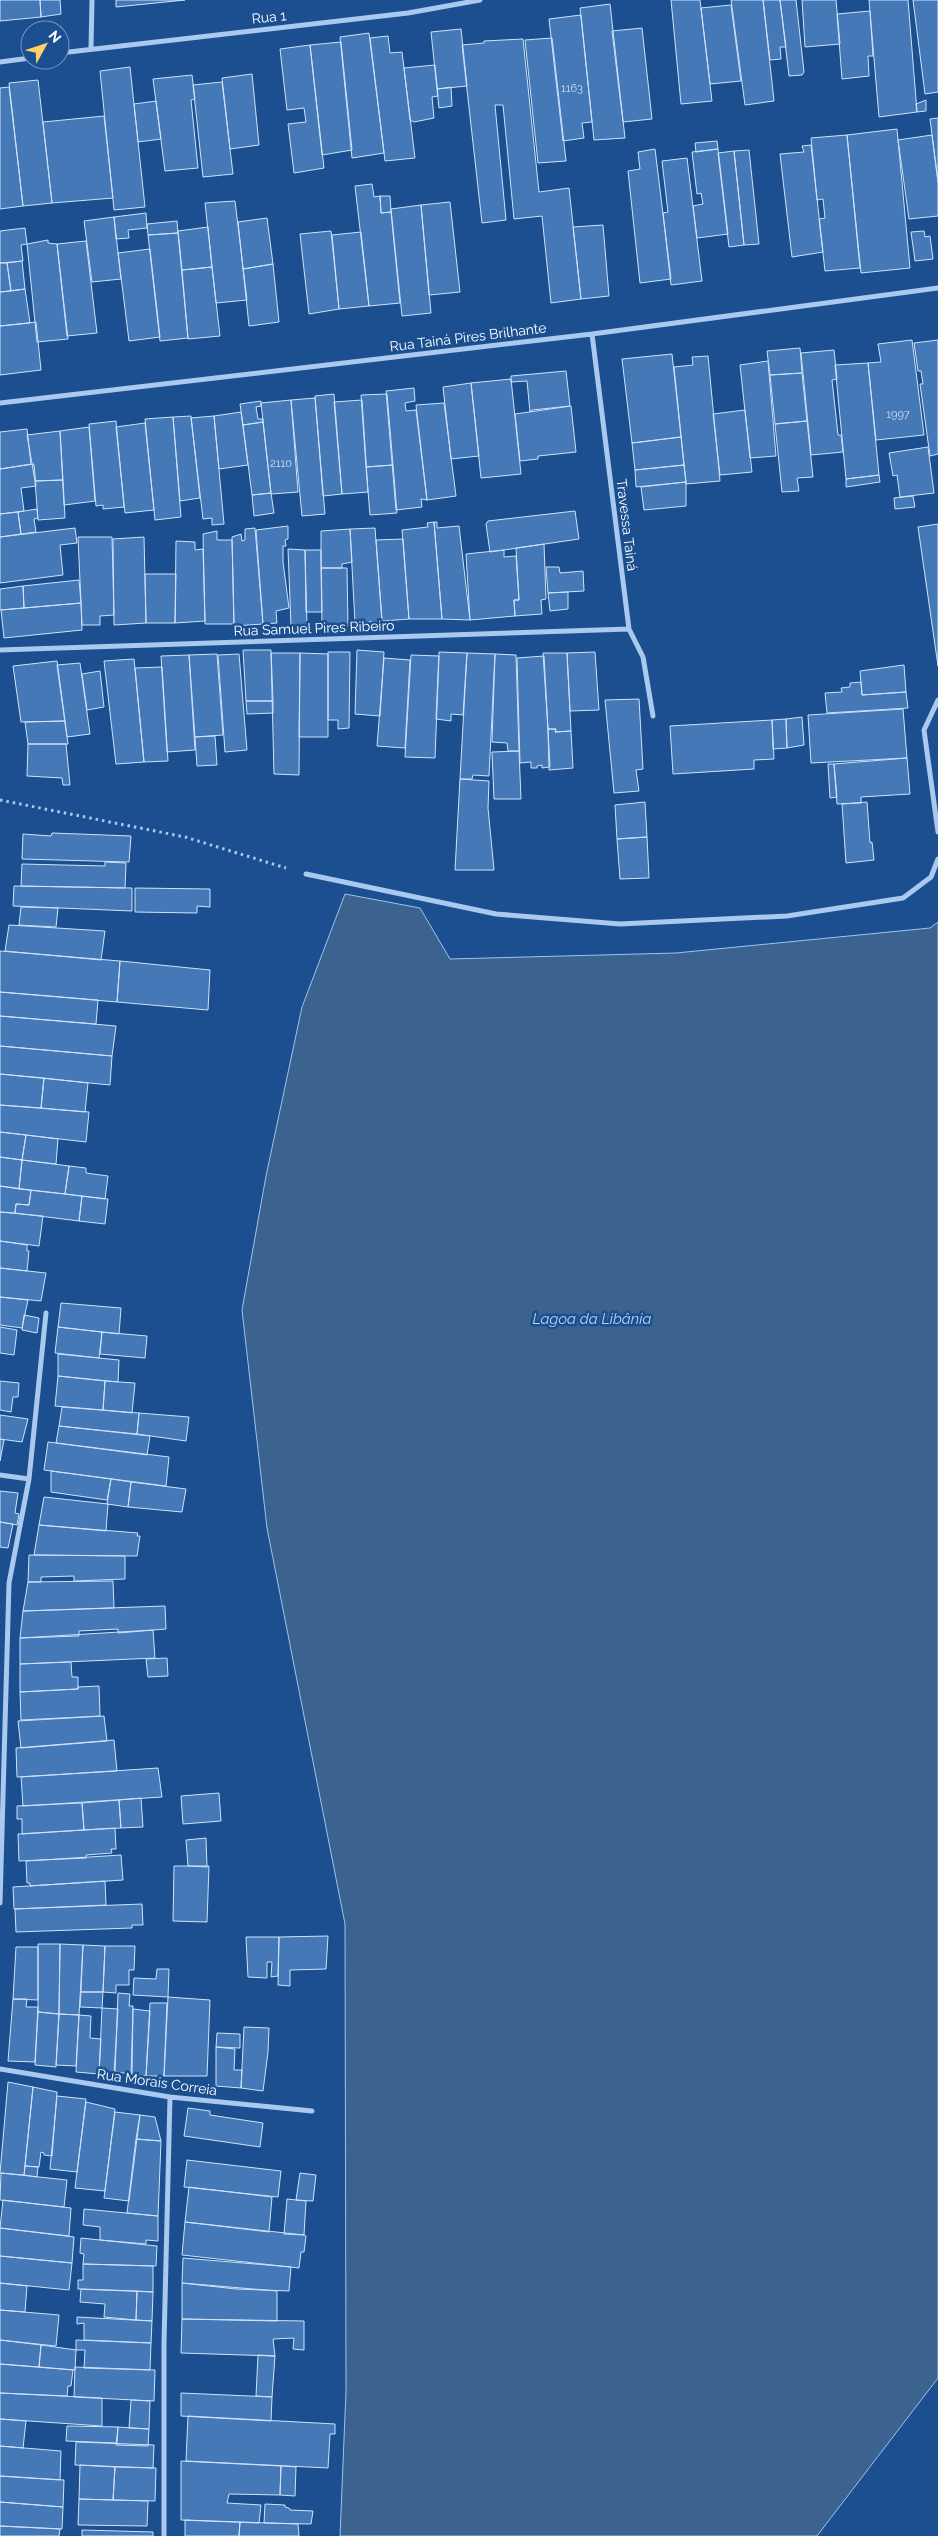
<svg xmlns="http://www.w3.org/2000/svg" width="938" height="2536" viewBox="0 0 938 2536" font-family="Raleway,sans-serif">
  <style>
    .water { fill: #3c6290; stroke: #9cc4f0 }
    .building { fill: #4478b7; stroke: #cfe3fa }
    .lines { fill: none; stroke-linecap: round; stroke-linejoin: round }
    .path { stroke: #a9c9ee; stroke-width: 3; stroke-dasharray: 2.5 4; stroke-linecap: butt }
    .street { stroke: #a9c9ee; stroke-width: 5 }
    .labels { text-anchor: middle; dominant-baseline: central; stroke-width: 5; stroke-linejoin: round; paint-order: stroke }
    .number-label { font-size: 11px; fill: #d0dded }
    .street-label { font-size: 14px; fill: #fff; stroke: #1b4f8f }
    .water-label { font-size: 15px; font-style: italic; fill: #b5d3f5; stroke: #1b4f8f }
  </style>
  <rect width="100%" height="100%" fill="#1b4f8f"/>
  <path class="water" d="M345 894 420 908 450 959 676 953 930 928 938 922V2378L817 2536H340L346 2391 345 1924 267 1528 242 1310 266 1176 302 1007Z"/>
  <path class="building" d="M0 0H40L41 17 0 21Z
    M40 0H60L61 14 41 17Z
    M116 0H185L116 7Z
    M671 0H700L712 101 681 104Z
    M731 0H763L774 101 745 105Z
    M763 0H780L786 47H780L781 59 770 60Z
    M780 0H796L804 72 802 75 789 76Z
    M802 0H836L840 44 805 47Z
    M869 0H908L917 112 879 117Z
    M913 0H938V92L925 94Z
    M610 4 625 138 594 140 580 8Z
    M731 5 741 81 710 84 701 8Z
    M870 11 873 56H868L869 76 842 79 837 14Z
    M581 15 592 122 582 123 584 138 563 141 549 19Z
    M642 28 652 119 623 122 612 31Z
    M461 29 467 86 437 89 431 32Z
    M369 33 384 153 352 158 340 37Z
    M388 36 390 53 402 52 415 158 385 161 370 38Z
    M552 38 566 161 538 163 525 40Z
    M523 39 539 192 569 188 581 299 551 303 542 216 514 219 503 105H495L506 220 482 223 462 45 484 43V41Z
    M341 42 352 150 322 155 310 45Z
    M310 45 324 168 294 173 288 124 306 122 304 108 287 110 280 49Z
    M435 65 438 96 432 97 434 118 414 122 410 120 404 68Z
    M130 67 145 207 114 210 100 71Z
    M252 74 259 145 230 149 222 78Z
    M192 75 195 99 191 100 198 168 165 171 153 79Z
    M38 80 52 203 23 206 9 83Z
    M222 82 233 174 203 177 193 85Z
    M9 87 23 206 0 209V88Z
    M451 87 452 106 439 108 437 89Z
    M926 100V111L917 112 916 104Z
    M156 101 161 139 138 142 134 104Z
    M104 116 113 198 52 203 43 122Z
    M938 118V182L930 119Z
    M897 129 910 268 861 273 847 135Z
    M847 135 860 268 825 271 819 219 825 218 823 199 817 200 811 138Z
    M932 135 938 182V216L909 219 898 140Z
    M717 141 718 149 696 152 695 143Z
    M811 145 823 252 792 257 780 154 804 152 802 146Z
    M655 149 671 279 640 283 628 171 640 169 638 152Z
    M718 149 728 234 697 238 693 206 703 204 701 193 697 194 692 152Z
    M749 150 759 244 744 245 734 151Z
    M734 151 744 245 729 247 718 153Z
    M687 158 702 281 671 285 663 213 668 212 662 161Z
    M372 184 374 197 380 196 381 213 391 212 400 303 369 306 355 186Z
    M380 196H390L391 212 381 213Z
    M235 201 247 300 216 303 205 203Z
    M450 202 460 292 429 295 421 205Z
    M421 205 431 313 402 316 391 209Z
    M146 213 147 228 128 230 129 238 116 239 114 217Z
    M114 217 121 279 92 282 84 221Z
    M267 218 273 264 243 269 238 222Z
    M177 221 178 233 148 235 147 224Z
    M603 225 609 296 581 299 573 227Z
    M208 227 212 267 182 270 178 231Z
    M25 228 27 244 21 245 23 261 0 263V231Z
    M331 231 339 309 309 314 300 234Z
    M924 231 925 237 930 236 933 259 915 261 911 232Z
    M361 232 369 306 339 309 332 235Z
    M178 233 188 338 160 341 148 235Z
    M48 240V243L57 244 68 339 37 342 27 244Z
    M86 241 97 333 67 336 57 244Z
    M150 249 160 337 129 341 118 253Z
    M22 261 25 289 11 291 7 263Z
    M0 263H7L11 291 0 292Z
    M273 264 279 322 249 326 243 269Z
    M212 267 220 336 188 339 182 270Z
    M25 289 30 323 0 326V292Z
    M36 322 41 370 0 375V326Z
    M912 340 924 435 876 440 868 363 881 362 878 344Z
    M938 340V454L930 456 920 384H923L921 371H918L914 343Z
    M800 348 802 373 770 375 767 351Z
    M834 350 837 379 832 380 838 435H841L843 452 811 455 801 353Z
    M672 354 681 437 632 443 622 359Z
    M708 356 720 481 686 484 674 367 693 365 692 357Z
    M768 361 776 456 750 458 740 365Z
    M868 363 879 475 846 479 835 365Z
    M566 371 570 406 532 410 530 412 527 381 511 382V376Z
    M802 373 807 421 775 424 770 375Z
    M511 379 521 474 481 478 471 383Z
    M471 383 479 456 451 459 443 387Z
    M414 388 415 401 405 403 406 411 416 410 427 500 421 499 422 507 396 510 386 391Z
    M334 394 342 494 323 496 315 396Z
    M387 394 393 465 366 467 361 395Z
    M315 398 325 514 302 516 291 400Z
    M291 400 298 492 271 494 261 403Z
    M362 400 368 492 342 494 334 402Z
    M261 401V406L256 407 258 419H263V422L243 425 240 404Z
    M444 403 456 496 427 500 416 405Z
    M571 406 576 452 538 456V459L520 461 515 414Z
    M745 410 752 472 720 475 713 414Z
    M241 412 248 465 219 469 214 416Z
    M191 416 200 498 180 501 173 417Z
    M214 416 224 524 212 525V518L203 519 191 418Z
    M173 417 181 517 155 520 145 419Z
    M116 421 124 507 103 509V505L96 506 89 424Z
    M807 421 813 477 797 478 799 491 782 492 775 424Z
    M263 422 271 493 252 495 243 425Z
    M145 423 154 510 125 513 116 427Z
    M89 427 95 501 64 505 60 431Z
    M27 429 31 464 0 469V432Z
    M60 431 63 480 35 481 27 435Z
    M681 437 684 465 635 470 632 443Z
    M928 447 934 493 900 497 897 475 893 476 889 453Z
    M34 464 36 486 21 488 24 511 0 514V469Z
    M393 465 397 513 370 515 366 467Z
    M684 465 686 482 636 487 635 470Z
    M879 475 880 482 846 487V479Z
    M63 480 65 518 38 520 35 481Z
    M686 482V506L644 510 641 487Z
    M271 493 274 513 254 516 252 495Z
    M913 496 915 507 895 509 894 498Z
    M37 509 38 518 34 519 36 532 21 534 18 512Z
    M575 511 579 539 490 552 486 524 488 521Z
    M18 512 21 534 0 537V514Z
    M434 522 442 619H409L402 530 428 527 427 523Z
    M434 522H437V528L459 526 470 620 442 619Z
    M938 524V666L918 527Z
    M288 526V539L285 540 286 546H283V562L289 608 276 611 277 623 263 624 256 530Z
    M75 528 77 543 60 545 63 575 0 583V537Z
    M255 528 263 624 234 626 232 537 241 534 242 541 245 540V529Z
    M375 528 382 621 355 623 350 529Z
    M350 529 352 562 342 564V568H321V531Z
    M217 531V540H232L234 624H205L203 534Z
    M78 537H112L114 615 100 616V625H82Z
    M144 537 146 623 114 625 113 539Z
    M403 539 409 619 382 621 376 540Z
    M176 541 195 542V550L203 549 205 621 175 623Z
    M544 544 546 599 541 600 542 614 515 616 514 600H519L516 548Z
    M288 549 305 550 307 626H291Z
    M305 550H321L322 612H306Z
    M504 550V557L516 556 519 600H514L515 616 470 620 466 554Z
    M546 567H559L560 573 583 571 584 591 548 593Z
    M321 568H347L348 626H322Z
    M145 574H176L175 623H146Z
    M79 580 81 603 24 608 23 586Z
    M23 586 24 608 0 610V589Z
    M568 592V609L550 611 548 593Z
    M81 603 82 630 4 638 1 610Z
    M243 650H271L273 701H246Z
    M357 650 384 652 380 716 355 714Z
    M328 652H350L349 728 338 729V720H328Z
    M439 652 467 653 463 715 451 714V721L436 719Z
    M595 652 599 710 570 711 567 653Z
    M271 653H300L299 775 274 774Z
    M300 653 328 654V737H299Z
    M467 653 495 654 489 776 473 775 472 779H460Z
    M543 653H567L571 731 555 732 556 729H548Z
    M217 654 223 735 195 737 189 655Z
    M239 654 247 750 225 752 218 655Z
    M495 654 516 655 519 751H508L507 743 492 742Z
    M189 655 195 750 167 752 161 656Z
    M411 655 439 656 435 758 405 757Z
    M544 656 550 767 542 768V765L537 766V768H531V762L520 763 517 658Z
    M384 658 410 660 405 748 377 746Z
    M134 659 144 762 116 764 104 661Z
    M57 661 65 721 21 722 13 666Z
    M80 663 90 734 67 737 57 665Z
    M904 665 906 692 862 695 860 671Z
    M162 667 168 761 144 762 135 668Z
    M100 671 104 707 87 710 82 674Z
    M861 682 862 695 906 692 908 708 827 713 825 693 842 692 841 688 850 687V683Z
    M639 699 643 769 636 770 639 791 614 793 605 700Z
    M246 701H273V713L247 714Z
    M903 709 907 758 811 763 808 715Z
    M802 717 804 745 787 748 786 719Z
    M786 719 787 748 773 749 772 720Z
    M772 720 774 759 754 760V769L673 774 670 726Z
    M65 721 68 744H28L25 722Z
    M548 729H556L555 732 571 731 573 768 549 770Z
    M215 736 217 765 197 766 195 737Z
    M28 744H66L70 785H63L62 778 27 776Z
    M519 751 521 799H494L492 752Z
    M907 758 910 794 861 797V803L837 804 834 764Z
    M828 764H834L837 797 830 798Z
    M460 779 489 781 488 808 494 870H455Z
    M645 802 647 837 617 839 615 805Z
    M867 802 870 843 872 842 874 860 846 863 842 804Z
    M52 833 131 836 129 862 22 859 23 834 51 836Z
    M647 837 649 878 620 879 617 839Z
    M105 862 126 863 125 888 21 886 22 864 105 866Z
    M14 886 132 888V911L13 906Z
    M135 888 210 889V907L197 906V913L135 912Z
    M21 907 58 908 56 927 19 925Z
    M9 925 105 931 101 960 5 951Z
    M0 951 120 961 117 1002 0 992Z
    M120 961 210 970 208 1010 117 1002Z
    M0 992 98 1000 96 1024 0 1016Z
    M0 1016 116 1026 112 1056 0 1046Z
    M0 1046 112 1056 110 1085 0 1074Z
    M0 1074 44 1078 41 1108 0 1105Z
    M44 1078 88 1083 85 1112 41 1108Z
    M0 1105 89 1112 86 1142 0 1132Z
    M0 1132 26 1135 22 1160 0 1157Z
    M26 1135 58 1139 56 1164 22 1160Z
    M0 1157 22 1160 19 1189 0 1186Z
    M22 1160 69 1166 65 1194 19 1189Z
    M69 1166 86 1168V1173L108 1176 105 1199 65 1194Z
    M0 1186 31 1190 29 1205 16 1204 15 1213 0 1212Z
    M31 1190 82 1196 79 1221 15 1213 16 1204 29 1205Z
    M82 1196 108 1199 105 1224 79 1221Z
    M0 1212 43 1216 39 1246 0 1241Z
    M0 1241 27 1245V1251H29L27 1271 0 1268Z
    M0 1268 46 1273 41 1301 0 1297Z
    M0 1297 28 1300 22 1328 0 1325Z
    M61 1303 121 1308 119 1334 58 1327Z
    M24 1315 39 1318 37 1333 22 1330Z
    M0 1327 17 1330 14 1355 0 1353Z
    M58 1327 102 1332 99 1358 55 1353Z
    M102 1332 147 1336 145 1358 100 1354Z
    M58 1354 119 1360 118 1382 58 1376Z
    M58 1376 105 1381 103 1410 55 1406Z
    M0 1381 19 1383 18 1397H13L11 1412 0 1410Z
    M105 1381 135 1383 132 1413 103 1410Z
    M62 1407 139 1413 137 1434 59 1426Z
    M139 1413 189 1417 186 1441 137 1434Z
    M0 1415 28 1419 22 1442 0 1439Z
    M59 1426 150 1436 147 1455 56 1443Z
    M0 1439 4 1440 0 1461Z
    M48 1442 169 1457 166 1486 44 1470Z
    M51 1471 111 1479 107 1500 51 1492Z
    M111 1479 131 1482 128 1507 107 1504Z
    M131 1482 186 1489 182 1512 128 1507Z
    M0 1491 18 1493 15 1513 19 1514 17 1525 0 1522Z
    M44 1497 108 1504 106 1531 39 1525Z
    M0 1522 13 1524 8 1548 0 1547Z
    M39 1525 138 1533 137 1536H140L137 1556 34 1555Z
    M29 1555 125 1556V1579L74 1581V1576L41 1577V1582H28Z
    M113 1581 114 1608 23 1611 28 1582Z
    M165 1606 166 1629 118 1633V1629L79 1631V1636L20 1638 23 1611Z
    M153 1630 155 1658 20 1664V1638Z
    M167 1658 168 1676 148 1677 146 1659Z
    M71 1662 72 1677H78V1689L20 1692V1664Z
    M99 1686 100 1716 21 1720 20 1692 78 1689V1687Z
    M104 1716 107 1741 21 1748 18 1721Z
    M114 1740 117 1771 17 1777 16 1748Z
    M158 1768 162 1797 23 1806 21 1777Z
    M219 1793 221 1821 183 1824 181 1796Z
    M141 1798 143 1827 121 1828 119 1800Z
    M119 1800 121 1828 84 1830 82 1803Z
    M82 1803 84 1830 22 1834V1819H17V1806Z
    M115 1828 116 1849H111L112 1853 86 1855V1858L19 1861 18 1834Z
    M206 1838 207 1867 188 1866 186 1840Z
    M121 1855 123 1880 30 1886V1883H27L26 1861Z
    M174 1866H209L207 1922 173 1921Z
    M105 1881 106 1905 14 1909 13 1887Z
    M142 1904 143 1925H132V1928L16 1932 15 1909Z
    M328 1936 326 1969 290 1970V1986L278 1985 279 1937Z
    M246 1937H279L278 1976 271 1977 272 1962H267V1978L248 1977Z
    M38 1944H60L59 2014 38 2012Z
    M60 1944 83 1945 79 2015 59 2014Z
    M83 1945 105 1946 103 1992H81Z
    M105 1946H135L134 1970H129V1985H116V1993L103 1992Z
    M16 1947H38V2000L13 1999Z
    M157 1969H169L168 1997 133 1995 134 1978 156 1979Z
    M81 1992H103L102 2008 80 2007Z
    M118 1993 130 1994 129 2006H133L132 2074 115 2072Z
    M168 1997 210 2000 207 2076H164Z
    M13 1999H27L26 2007H38L35 2062 8 2061Z
    M150 2003H167L164 2076H146Z
    M102 2008 118 2009 114 2075 99 2074Z
    M133 2009 150 2011 146 2076 131 2075Z
    M38 2012 59 2014 56 2067 35 2065Z
    M59 2014 79 2015 76 2066 56 2065Z
    M79 2015 91 2016 90 2038 101 2039 99 2074 76 2072Z
    M244 2027 269 2028 268 2052 263 2091 241 2088Z
    M217 2033 240 2034V2048L216 2047Z
    M216 2047 235 2049 234 2070H242L241 2088 216 2086Z
    M8 2082 33 2087 24 2175 0 2173Z
    M33 2087 57 2092 52 2156 44 2155V2153L41 2152 39 2167 25 2166Z
    M57 2096 86 2099 77 2172 50 2169Z
    M86 2102 115 2109 105 2191 75 2188Z
    M188 2108 210 2111V2115L263 2123 260 2147 184 2136Z
    M115 2112 140 2115 129 2201 104 2198Z
    M140 2115 155 2117 161 2141 136 2139Z
    M136 2139 161 2141 158 2216 127 2213Z
    M187 2160 281 2171 278 2197 184 2187Z
    M25 2166 38 2167 37 2177 24 2175Z
    M1 2173 67 2180 64 2207 0 2200Z
    M300 2173 316 2175 313 2201 296 2200Z
    M189 2187 272 2197 269 2232 185 2222Z
    M287 2199 306 2201 304 2235 284 2234Z
    M3 2200 71 2208 69 2236 0 2228Z
    M84 2209 158 2216V2241L146 2240V2244L100 2240V2227L83 2225Z
    M185 2222 304 2235 306 2236 304 2252H301L299 2268 182 2255Z
    M0 2228 74 2237 72 2263 0 2256Z
    M81 2238 157 2246 156 2266 83 2264 84 2254 80 2253Z
    M0 2256 72 2263 69 2290 0 2283Z
    M183 2258 291 2267 289 2291 236 2289 182 2283Z
    M83 2264 153 2266V2292L78 2289V2280H83Z
    M0 2283 27 2286 25 2312 0 2310Z
    M182 2283 277 2291V2321L182 2319Z
    M81 2289 137 2291 136 2320 104 2317 105 2304 80 2302Z
    M137 2291 153 2292 152 2321 136 2320Z
    M0 2310 59 2315 56 2346 0 2340Z
    M77 2317 152 2321 151 2343 84 2340V2323L77 2324Z
    M182 2319 304 2321V2350L293 2349 294 2338 273 2339 275 2356 181 2353Z
    M0 2340 41 2345 39 2367 0 2364Z
    M76 2340 151 2343 150 2370 84 2368 85 2350H76Z
    M41 2345 76 2350 75 2370 39 2367Z
    M258 2355 275 2356 272 2397 256 2396Z
    M0 2364 73 2370 71 2386H68L67 2396 0 2393Z
    M75 2367 155 2370 154 2401 74 2397Z
    M0 2393 102 2398V2426L0 2419Z
    M181 2393 272 2397 271 2421 181 2416Z
    M131 2400 150 2401 149 2429 129 2428Z
    M188 2416 335 2424V2434H330L328 2468 186 2461Z
    M0 2419 26 2421 23 2448 0 2446Z
    M67 2426 118 2427 117 2443 66 2441Z
    M118 2427 149 2429 148 2446 116 2445Z
    M76 2442 154 2445 153 2468 75 2465Z
    M0 2446 61 2451 60 2480 0 2476Z
    M181 2461 281 2466 280 2495 229 2494 227 2503 261 2505 259 2523 181 2520Z
    M80 2465 115 2467 113 2500 79 2499Z
    M281 2466 296 2467 295 2496 280 2495Z
    M115 2467 156 2468 155 2501 113 2500Z
    M0 2476 64 2480 63 2507 0 2502Z
    M79 2499 148 2501 147 2526 78 2525Z
    M0 2502 63 2507 62 2529 0 2526Z
    M265 2504 285 2505V2507L289 2508 290 2510 313 2511 311 2524 264 2523Z
    M185 2520 240 2522 239 2536H185Z
    M240 2522 298 2524 299 2536H239Z
    M0 2526 60 2529 59 2536H0Z
    M82 2530 153 2532V2536H82Z"/>
  <g class="lines">
    <path class="path" d="M0 800 185 837 286 868"/>
    <path class="street" d="M91 48 92 0
      M60 53 408 13 480 0
      M0 62 30 58
      M592 334 629 629 643 657 653 716
      M0 403 592 334 938 288
      M0 650 629 629
      M938 700 924 730 938 832
      M306 874 496 914 620 924 787 916 903 898 931 877 938 859
      M0 1475 29 1479
      M0 1903 9 1583 29 1479 46 1313
      M0 2069 170 2097 312 2111
      M164 2536V2343L170 2097"/>
  </g>
  <g class="labels">
    <g class="number-label">
      <text x="572" y="88">1163</text>
      <text x="898" y="414">1997</text>
      <text x="281" y="463">2110</text>
    </g>
    <g class="street-label">
      <text transform="translate(269 17) rotate(-6)">Rua 1</text>
      <text transform="translate(468 337) rotate(-7)">Rua Tainá Pires Brilhante</text>
      <text transform="translate(627 525) rotate(83)">Travessa Tainá</text>
      <text transform="translate(314 628) rotate(-2)">Rua Samuel Pires Ribeiro</text>
      <text transform="translate(157 2082) rotate(8)">Rua Morais Correia</text>
    </g>
    <g class="water-label">
      <text x="592" y="1319">Lagoa da Libânia</text>
    </g>
  </g>
  <g transform="translate(45 45) rotate(50)"><circle r="24" fill="#1b4f8f" stroke="#7695bc"/>
  <path d="M0-4L9 19L0 12L-9 19Z" fill="#ffd166"/>
  <text y="-8" font-size="14" font-weight="bold" text-anchor="middle" fill="#ffffff">N</text>
  </g>
</svg>
